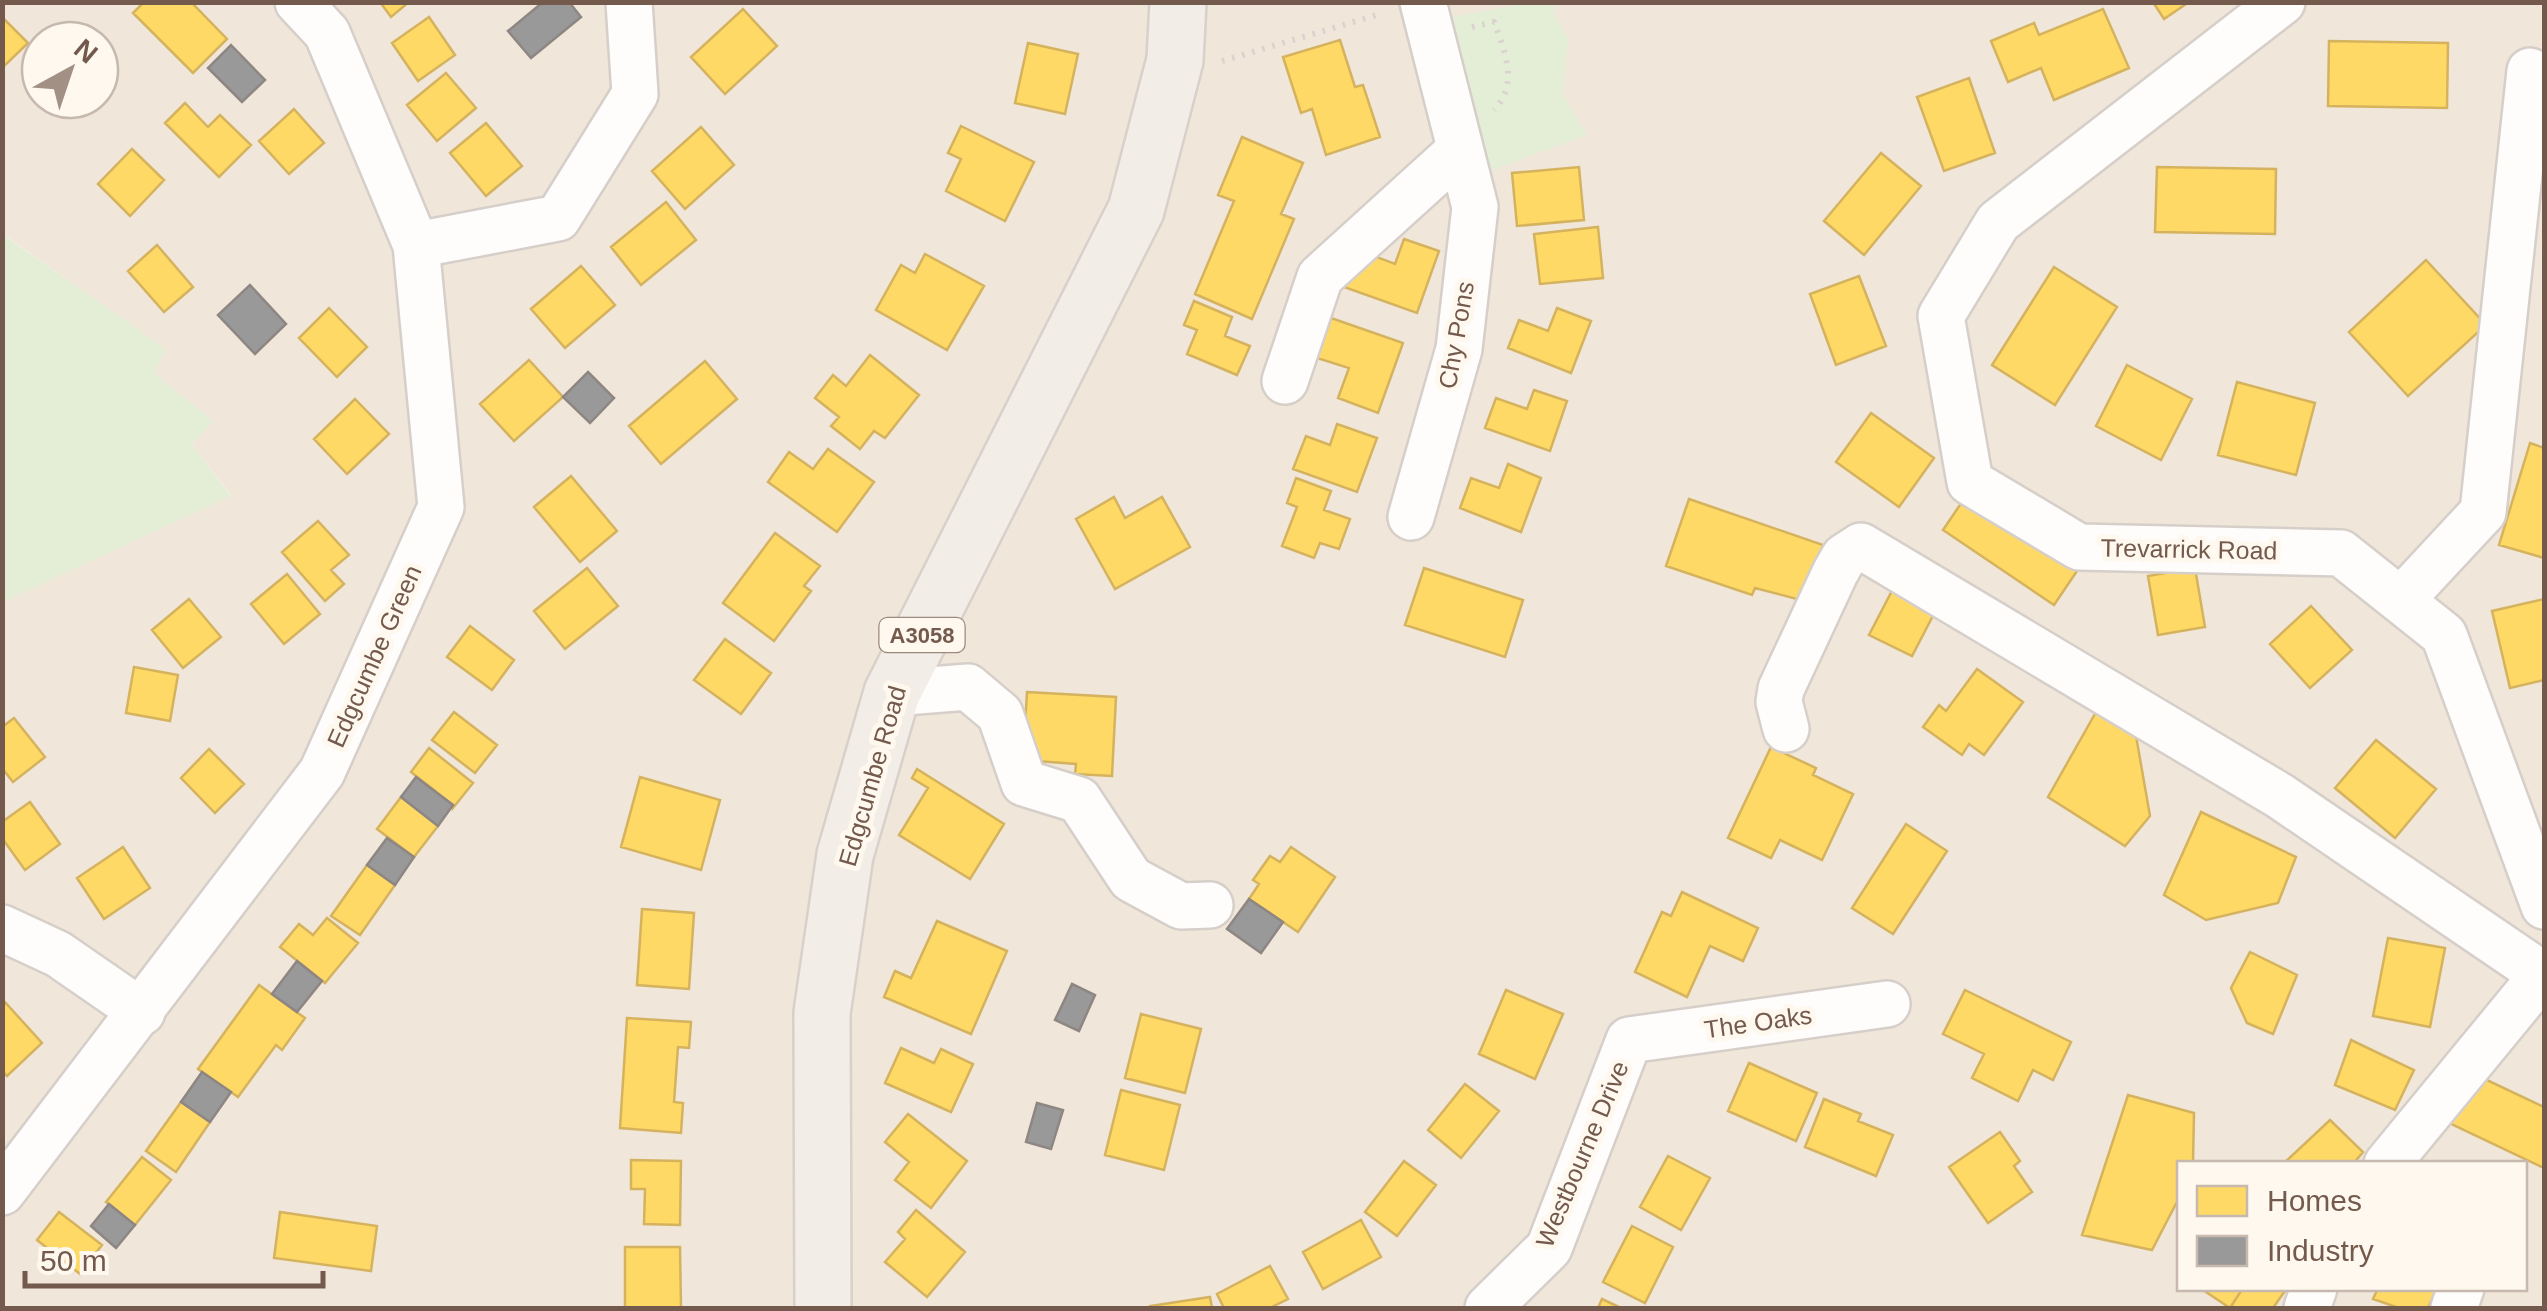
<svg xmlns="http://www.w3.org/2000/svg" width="2547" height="1311" viewBox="0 0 2547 1311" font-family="Arial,sans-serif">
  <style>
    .residential { fill: #f0e6da; fill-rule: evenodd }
    .green { fill: #e4eed7 }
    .homes { fill: #ffd966; stroke: #d5b35e; stroke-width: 2.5 }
    .industry { fill: #999; stroke: #8e8682; stroke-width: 2.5 }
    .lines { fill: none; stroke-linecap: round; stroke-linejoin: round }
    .minor-casing { stroke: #d6cfc9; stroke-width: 50 }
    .major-casing { stroke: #d8d0ca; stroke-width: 60 }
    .path { stroke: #dad2ce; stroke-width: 6; stroke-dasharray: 2.5 8; stroke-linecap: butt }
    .minor { stroke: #fefdfc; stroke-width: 45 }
    .major { stroke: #f2ede6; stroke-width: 55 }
    .labels { text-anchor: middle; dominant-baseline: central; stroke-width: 10; stroke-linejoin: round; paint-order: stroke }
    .shield { fill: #fef8ee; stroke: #9d897d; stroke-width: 2.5 }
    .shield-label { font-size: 22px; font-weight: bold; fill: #745a4d }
    .street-label { font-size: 25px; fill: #745a4d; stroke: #fef8ee }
  </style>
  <rect width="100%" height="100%" fill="#f7f3ec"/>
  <path class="residential" d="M3 3H2544V1308H3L2 602 231 495 192 445 213 421 154 373 165 349 3 234ZM40 40H100V100H40ZM2180 1164H2524V1288H2180Z"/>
  <path class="green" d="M1529 3H1554L1555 16 1568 38 1563 95 1587 135 1468 179 1428 21Z
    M2 234 166 349 154 373 213 421 192 445 231 496 3 602Z"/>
  <path class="homes" d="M144 2H191L227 39 193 73 133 13Z
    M380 2H409L391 17Z
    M2153 2H2189L2164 19Z
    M743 9 777 46 725 94 691 57Z
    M2103 9 2129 68 2054 100 2041 68 2008 82 1991 41 2034 23 2039 35Z
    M2 17 28 43 2 68Z
    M429 17 455 55 418 81 392 43Z
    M1340 40 1355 87 1363 85 1380 137 1326 155 1312 109 1301 113 1283 57Z
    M2329 41 2448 43 2447 108 2328 106Z
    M1028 43 1078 54 1065 114 1015 103Z
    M446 73 476 108 437 141 407 105Z
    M1969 78 1995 153 1944 171 1917 97Z
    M185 103 208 127 220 115 251 145 219 177 165 123Z
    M294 109 324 143 289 174 259 141Z
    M486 123 522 166 486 196 450 153Z
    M961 126 1034 162 1005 221 946 191 961 159 948 153Z
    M701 127 734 165 685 209 652 171Z
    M1242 137 1303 163 1281 214 1294 219 1252 319 1195 294 1234 201 1218 195Z
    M132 149 164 180 130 216 98 184Z
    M1881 153 1921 186 1864 255 1824 221Z
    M1579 167 1584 220 1517 226 1512 173Z
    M2157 167 2276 169 2275 234 2155 232Z
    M666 202 696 240 641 285 611 247Z
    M1598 227 1603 278 1540 284 1534 234Z
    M1404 239 1439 251 1417 313 1344 287 1358 250 1395 264Z
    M157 245 193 287 164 312 128 271Z
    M925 254 984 286 947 350 876 310 901 265 915 273Z
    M2426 260 2486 325 2408 396 2349 332Z
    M581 266 615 305 565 348 531 309Z
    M2054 267 2117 307 2055 405 1992 365Z
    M1859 276 1886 346 1836 365 1810 294Z
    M1194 301 1232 317 1225 336 1250 346 1237 375 1187 354 1197 330 1184 325Z
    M329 308 367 347 337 377 299 338Z
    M1557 308 1591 321 1571 373 1508 348 1519 320 1548 331Z
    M1331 318 1403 343 1378 413 1338 398 1349 368 1317 358Z
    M870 355 919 395 885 438 874 431 860 449 831 426 839 417 815 398 833 375 846 386Z
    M529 360 563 397 514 441 480 404Z
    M705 361 737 399 661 464 629 426Z
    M2127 365 2192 399 2161 460 2096 426Z
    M2237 382 2315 403 2296 475 2218 455Z
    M1534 390 1567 401 1550 451 1485 428 1496 398 1527 409Z
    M355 399 389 434 347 474 314 439Z
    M1871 413 1934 458 1899 507 1836 462Z
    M1337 424 1377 438 1357 492 1293 469 1306 436 1330 445Z
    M2530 443 2544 448V558L2499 545Z
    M828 449 874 482 837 532 768 482 789 452 813 469Z
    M1508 464 1541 478 1521 532 1460 508 1471 478 1499 488Z
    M571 476 617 531 580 562 534 507Z
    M1296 478 1331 491 1324 510 1350 519 1339 549 1320 543 1314 558 1282 546 1297 507 1287 503Z
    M1968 493 2079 568 2054 605 1943 530Z
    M1114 497 1125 518 1162 497 1190 547 1115 589 1076 519Z
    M1689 499 1826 546 1812 603 1755 588 1752 595 1666 566Z
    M318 521 349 555 331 570 344 584 325 601 282 552Z
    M775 533 820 566 804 586 811 591 774 641 723 603Z
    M587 568 618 606 565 649 534 611Z
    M1424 568 1523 600 1505 657 1405 625Z
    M2195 568 2205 627 2158 635 2148 576Z
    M287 574 320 614 284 644 251 604Z
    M1895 585 1938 606 1912 656 1869 635Z
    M189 599 221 637 183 668 152 630Z
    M2544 599V680L2510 688 2492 611Z
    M2311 606 2352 650 2310 688 2270 644Z
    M470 626 514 660 492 690 447 657Z
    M725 639 771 673 741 714 694 680Z
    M134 667 178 675 170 721 126 713Z
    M1977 669 2023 702 1984 755 1969 744 1962 755 1923 727 1939 705 1946 711Z
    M1027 692 1116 697 1112 776 1075 774 1076 764 1023 760Z
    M2100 705 2135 730 2150 816 2125 846 2048 797Z
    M454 712 497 745 475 773 432 740Z
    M14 718 45 757 13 782 2 768V727Z
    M2376 740 2436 789 2395 838 2335 788Z
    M1771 747 1816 768 1813 775 1853 794 1822 860 1780 840 1771 858 1728 838Z
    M429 748 473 783 453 808V805L411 772Z
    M209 749 244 784 215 813 181 778Z
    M917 769 1004 824 970 879 899 835 928 788 912 778Z
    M640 777 720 800 701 870 621 847Z
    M401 797 438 826 414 857 377 829Z
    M30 802 60 844 25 870 2 838V822Z
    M2201 812 2296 857 2278 903 2206 920 2164 895Z
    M1906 824 1947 851 1893 934 1852 908Z
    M123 847 150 888 104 919 77 878Z
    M1291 847 1335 877 1298 932 1249 899 1259 884 1253 880 1270 856 1280 862Z
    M367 865 395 885 360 935 331 916Z
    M1682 892 1758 928 1743 961 1710 946 1687 997 1635 972 1662 912 1671 916Z
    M642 909 694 913 689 989 637 985Z
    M327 918 358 943 325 983 280 947 299 924 313 935Z
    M937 921 1007 951 971 1034 884 997 895 971 911 978Z
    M2388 938 2445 948 2430 1027 2373 1016Z
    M2250 952 2297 975 2273 1034 2247 1023 2231 988Z
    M259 985 305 1018 282 1050 276 1045 238 1097 198 1069Z
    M1506 990 1563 1014 1535 1079 1479 1054Z
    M1965 990 2071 1042 2053 1080 2033 1070 2018 1101 1972 1078 1984 1054 1943 1034Z
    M4 1001 42 1043 7 1076 2 1071Z
    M1141 1014 1201 1029 1185 1093 1125 1078Z
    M627 1018 691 1022 689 1048 678 1047 674 1102 683 1103 681 1133 620 1128Z
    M2351 1040 2414 1070 2395 1110 2335 1085Z
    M901 1048 934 1063 941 1049 973 1064 951 1112 885 1083Z
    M1749 1063 1817 1093 1796 1141 1728 1111Z
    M2472 1073 2544 1107V1168L2449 1123Z
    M1465 1084 1499 1111 1461 1158 1428 1130Z
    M1121 1090 1180 1105 1164 1170 1105 1155Z
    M2128 1095 2194 1113 2193 1164H2180V1196L2152 1250 2082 1235Z
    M1824 1099 1861 1114 1858 1121 1893 1135 1876 1176 1805 1147Z
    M181 1102 210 1122 176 1172 146 1151Z
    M908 1114 967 1161 931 1208 895 1180 909 1162 885 1142Z
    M2330 1120 2363 1152 2353 1164H2283Z
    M2000 1132 2020 1161 2014 1166 2032 1192 1988 1223 1949 1167Z
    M1668 1156 1710 1178 1681 1230 1640 1207Z
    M142 1157 171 1180 135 1225 106 1202Z
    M631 1160 681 1161 680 1225 644 1224 645 1189H631Z
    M1404 1161 1436 1185 1397 1236 1365 1212Z
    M916 1210 965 1252 927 1297 885 1262 905 1239 898 1232Z
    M59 1212 102 1245 80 1274 37 1240Z
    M280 1212 377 1226 371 1271 274 1258Z
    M1361 1220 1381 1257 1323 1289 1303 1252Z
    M1632 1226 1673 1247 1645 1303 1603 1282Z
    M625 1247H680L681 1308H625Z
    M1270 1266 1288 1299 1270 1308H1224L1217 1294Z
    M2200 1288H2243L2230 1308Z
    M2243 1288H2287L2273 1308H2230Z
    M2378 1288H2437L2428 1308H2399L2373 1299Z
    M1210 1297 1212 1308H1150V1306Z
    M1602 1299 1621 1308H1598Z"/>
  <path class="industry" d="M543 2H569L581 17 531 58 508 31Z
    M231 45 265 80 242 102 208 68Z
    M250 285 286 324 255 354 218 315Z
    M588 372 614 398 590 423 563 397Z
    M416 777 453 805 438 826 401 797Z
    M387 838 414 857 395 885 367 865Z
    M1249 899 1283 922 1261 953 1227 929Z
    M297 961 322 981 297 1012 272 994Z
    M1072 984 1095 995 1079 1031 1055 1020Z
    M202 1072 231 1092 210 1122 181 1102Z
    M1037 1103 1063 1110 1051 1149 1026 1142Z
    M109 1204 135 1225 116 1248 91 1226Z"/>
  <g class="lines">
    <defs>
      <path id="minor" d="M2282 2 1998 222 1941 316 1970 482 2079 547 2341 553 2444 635 2544 906
        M416 245 558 218 635 94 629 2
        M1285 381 1320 277 1460 150
        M1411 517 1459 349 1475 207 1423 2
        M2401 600 2483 512 2530 71
        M892 693 968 687 1000 714 1024 783 1079 800 1131 879 1181 906 1210 905
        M1786 729 1779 702 1781 689 1835 573 1844 557 1861 546 2280 796 2543 975
        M2 928 58 954 142 1012
        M2387 1164 2544 973
        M2 1192 322 772 441 507 416 245 327 33 298 2
        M1488 1308 1549 1248 1629 1040 1887 1004
        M2307 1308 2314 1288
        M2454 1308 2461 1288"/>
      <path id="major" d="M823 1308 822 1013 845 855 892 693 1136 210 1175 60 1178 2"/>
    </defs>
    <use href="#minor" class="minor-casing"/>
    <use href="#major" class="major-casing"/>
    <path class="path" d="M1472 27 1494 22C1505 52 1519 84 1494 110
      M1222 61 1383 13"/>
    <use href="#minor" class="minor"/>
    <use href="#major" class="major"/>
  </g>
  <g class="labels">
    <rect class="shield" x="879.5" y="618" width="85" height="34" rx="8"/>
    <g class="shield-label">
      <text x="922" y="635">A3058</text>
    </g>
    <g class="street-label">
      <text transform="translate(1456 335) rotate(-80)">Chy Pons</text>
      <text transform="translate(2189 549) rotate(1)">Trevarrick Road</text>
      <text transform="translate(374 656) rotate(-66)">Edgcumbe Green</text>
      <text transform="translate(872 776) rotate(-74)">Edgcumbe Road</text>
      <text transform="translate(1758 1022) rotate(-8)">The Oaks</text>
      <text transform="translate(1582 1154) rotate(-67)">Westbourne Drive</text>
    </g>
  </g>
  <rect width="2547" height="1311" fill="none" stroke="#745a4d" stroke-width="10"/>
  <rect x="2177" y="1161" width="350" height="130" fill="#fef8ee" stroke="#c7b9ae" stroke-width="2.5"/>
  <rect x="2197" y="1186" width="50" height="30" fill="#ffd966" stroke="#c7b9ae" stroke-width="2.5"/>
  <text x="2267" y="1211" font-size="30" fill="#745a4d">Homes</text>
  <rect x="2197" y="1236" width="50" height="30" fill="#999999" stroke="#c7b9ae" stroke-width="2.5"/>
  <text x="2267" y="1261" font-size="30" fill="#745a4d">Industry</text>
  <g transform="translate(70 70) rotate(40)"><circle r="48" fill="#fef8ee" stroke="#c7b9ae" stroke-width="2.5"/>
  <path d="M0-8L18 38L0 25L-18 38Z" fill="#a29085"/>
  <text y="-15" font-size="28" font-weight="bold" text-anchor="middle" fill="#745a4d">N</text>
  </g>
  <path d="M25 1271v15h298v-15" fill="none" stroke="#745a4d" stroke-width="5"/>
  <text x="40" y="1271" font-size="30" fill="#745a4d" stroke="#fef8ee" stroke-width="8" paint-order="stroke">50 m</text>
</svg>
